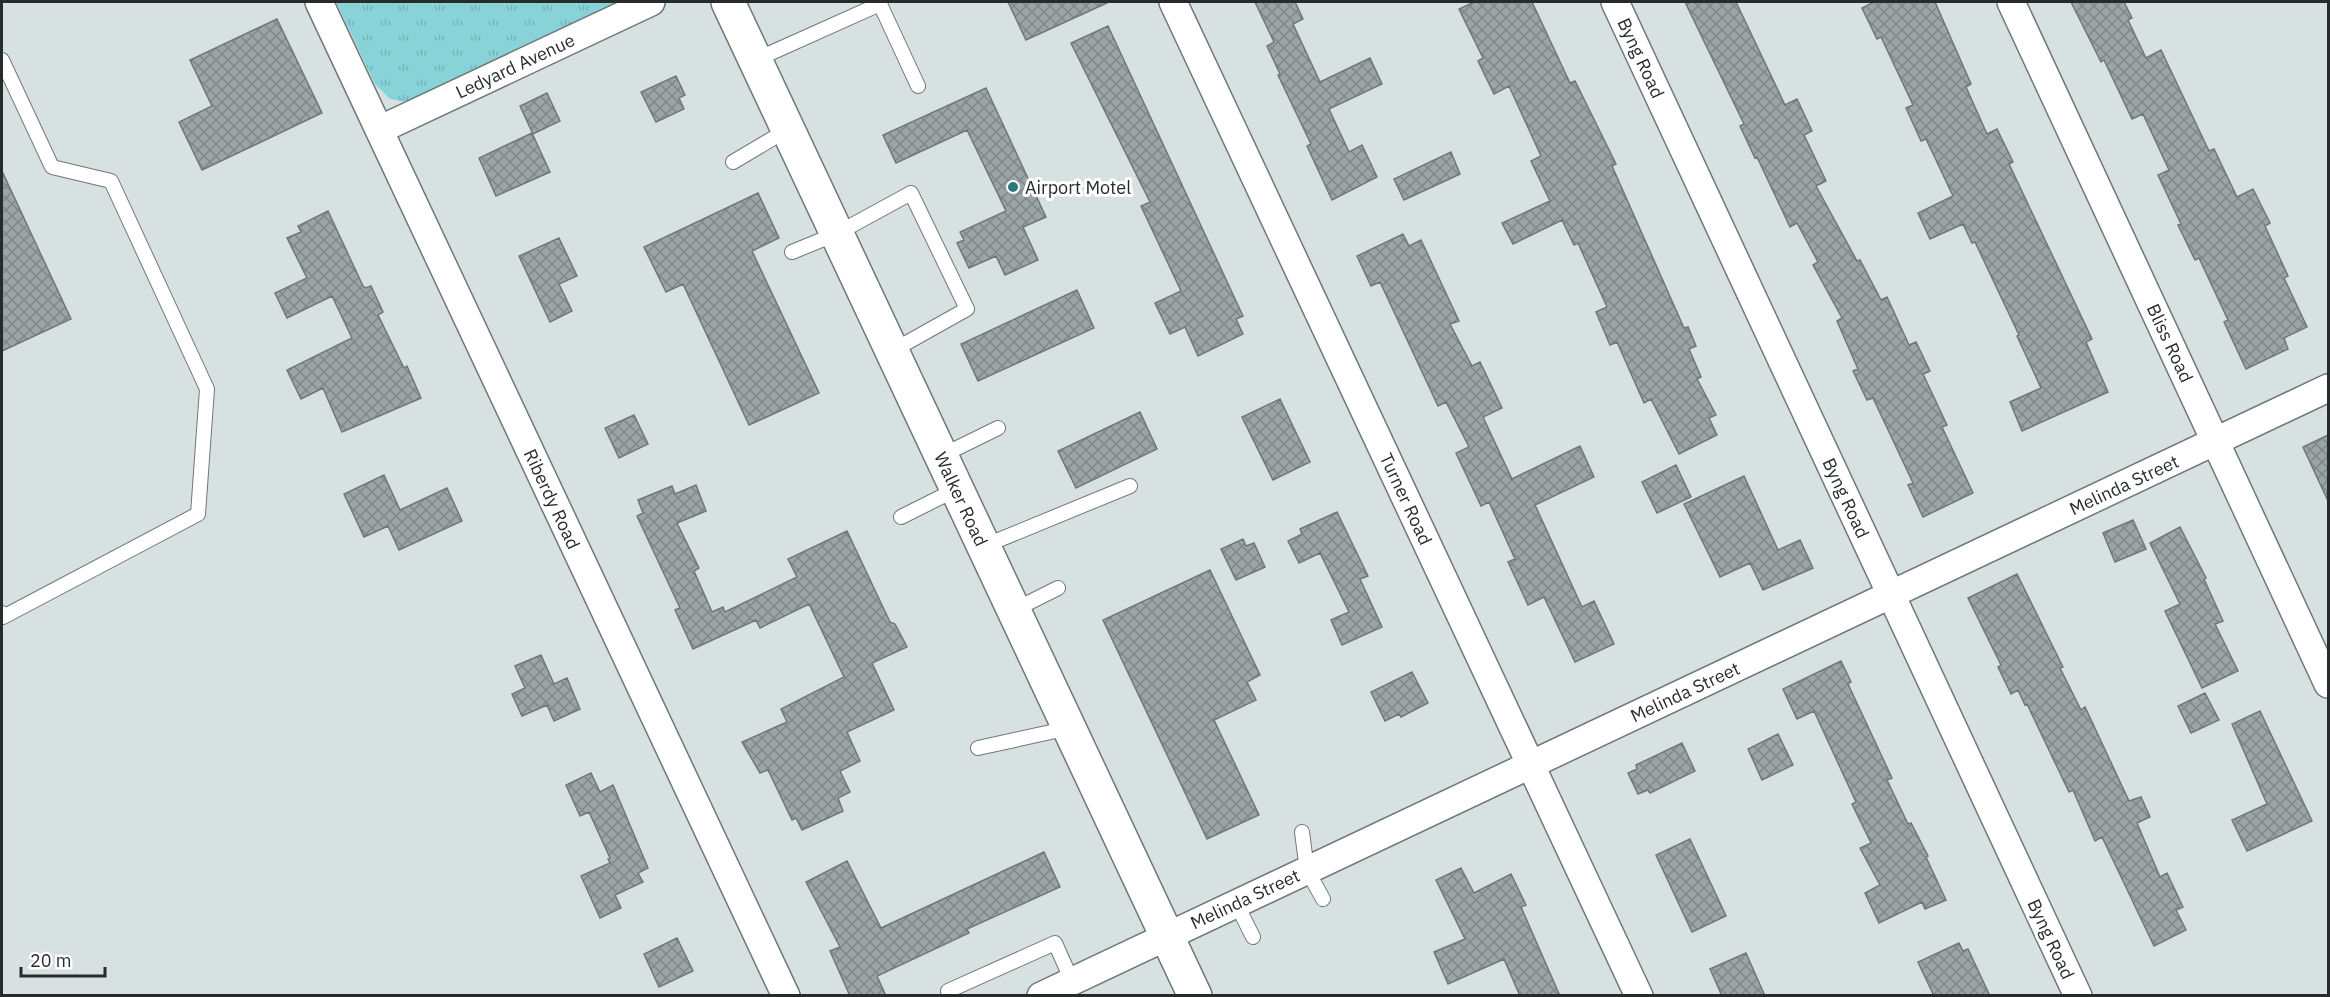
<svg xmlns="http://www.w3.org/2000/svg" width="2330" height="997" viewBox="0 0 2330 997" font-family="'IBM Plex Sans',sans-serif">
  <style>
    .grass { fill: url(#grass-tufts) }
    .building { fill: url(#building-cross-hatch); stroke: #6f7879; stroke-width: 1.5 }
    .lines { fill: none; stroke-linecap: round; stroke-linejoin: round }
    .service-casing { stroke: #6f7879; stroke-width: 16 }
    .minor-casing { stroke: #6f7879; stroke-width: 30 }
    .secondary-casing { stroke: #6f7879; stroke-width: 36 }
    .service { stroke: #fff; stroke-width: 14 }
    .minor { stroke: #fff; stroke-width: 27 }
    .secondary { stroke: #fff; stroke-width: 33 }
    .poi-dot { fill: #2d777b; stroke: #fff; stroke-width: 2 }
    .labels { text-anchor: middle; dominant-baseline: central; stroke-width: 6; stroke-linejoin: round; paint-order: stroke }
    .street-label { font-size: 18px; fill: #272b2b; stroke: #fff }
    .poi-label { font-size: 18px; fill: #272b2b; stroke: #fff; text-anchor: start }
  </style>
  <defs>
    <pattern id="grass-tufts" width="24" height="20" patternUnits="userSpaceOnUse" patternTransform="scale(1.5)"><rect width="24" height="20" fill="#87d3d7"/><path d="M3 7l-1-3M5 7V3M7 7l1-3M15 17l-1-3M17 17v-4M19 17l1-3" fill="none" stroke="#75b5b9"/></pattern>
    <pattern id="building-cross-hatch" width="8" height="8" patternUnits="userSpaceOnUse" patternTransform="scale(1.5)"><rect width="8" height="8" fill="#9ca5a6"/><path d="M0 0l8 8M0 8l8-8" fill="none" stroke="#7f8787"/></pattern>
  </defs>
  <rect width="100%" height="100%" fill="#d7e1e2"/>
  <path class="grass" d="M336 2H622L408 102 390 99 375 84Z"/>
  <path class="building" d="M1008 2H1109L1026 40Z
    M1255 2H1295L1303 19 1293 24 1320 82 1370 58 1382 84 1329 109 1349 152 1362 145 1377 177 1332 200 1307 146 1311 144 1278 75 1280 74 1267 46 1274 42Z
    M1474 2H1532L1570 83 1575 81 1616 164 1612 166 1684 328 1688 327 1696 346 1689 349 1701 377 1697 379 1716 415 1709 418 1717 435 1679 454 1651 399 1644 403 1617 342 1610 345 1596 312 1607 307 1578 243 1574 245 1562 220 1513 244 1502 223 1550 201 1531 161 1541 156 1509 86 1494 94 1478 61 1483 58 1459 9Z
    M1685 2H1736L1785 105 1797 99 1812 131 1804 135 1826 181 1816 186 1857 261 1860 260 1881 300 1887 297 1909 345 1916 342 1930 371 1923 374 1947 425 1942 427 1973 493 1923 517 1908 485 1913 483 1873 398 1867 400 1853 371 1858 369 1837 321 1842 318 1813 265 1818 262 1797 223 1790 227 1757 157 1755 158 1740 126 1744 124Z
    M1874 2H1935L1971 84 1966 87 1987 134 1997 129 2013 162 2009 164 2092 339 2086 342 2108 392 2022 431 2010 402 2041 388 2017 336 2019 335 1975 242 1972 243 1963 224 1930 239 1918 213 1953 196 1926 139 1921 141 1906 108 1913 105 1881 37 1877 39 1862 8Z
    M2071 2H2124L2132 18 2128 20 2146 58 2161 50 2209 151 2214 149 2237 197 2253 189 2270 223 2265 226 2288 276 2284 278 2307 327 2284 338 2288 349 2246 369 2224 322 2228 320 2199 258 2195 260 2178 225 2181 224 2158 175 2169 170 2143 114 2132 119 2104 60 2101 62Z
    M277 19 322 113 202 170 179 122 212 106 190 60Z
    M1108 26 1243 316 1236 319 1243 334 1198 356 1185 327 1170 334 1155 303 1181 291 1141 206 1150 202 1071 43Z
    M676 76 685 95 679 98 684 109 656 122 641 92Z
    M986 88 1046 217 1023 227 1038 260 1005 275 996 256 969 268 957 243 964 240 960 232 1006 211 967 130 896 163 883 135Z
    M547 93 560 121 533 134 520 106Z
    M532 133 550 172 496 196 479 158Z
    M1451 152 1460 174 1404 200 1394 179Z
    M2 171 71 319 2 351Z
    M758 193 779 238 752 251 819 393 749 425 683 284 666 292 644 247Z
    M328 211 363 286 366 288 371 286 383 312 378 315 404 368 407 366 421 398 342 432 323 388 301 399 287 370 352 338 332 296 287 318 275 293 307 278 287 238 301 232 298 226Z
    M1403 234 1409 246 1421 240 1459 321 1450 324 1472 366 1480 362 1502 408 1483 417 1512 479 1580 446 1594 477 1535 505 1582 607 1594 601 1614 644 1575 662 1544 597 1528 605 1508 562 1515 559 1489 502 1481 506 1456 453 1469 447 1446 402 1438 406 1380 282 1371 286 1357 256Z
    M559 238 577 276 559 284 572 311 550 322 519 256Z
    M1077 290 1094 328 978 381 961 344Z
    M1280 399 1310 462 1273 480 1242 417Z
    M1140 412 1157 449 1076 488 1058 451Z
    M634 415 648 444 619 458 605 428Z
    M2328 435V501L2303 447Z
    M1676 465 1691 497 1657 513 1642 482Z
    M384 475 400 510 447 488 462 521 399 550 388 526 364 537 344 494Z
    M1744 476 1778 550 1800 540 1813 568 1763 590 1750 563 1720 577 1684 504Z
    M696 485 706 511 677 523 699 568 694 571 712 612 723 607 725 612 797 577 788 559 847 531 890 622 895 624 907 647 872 663 894 710 847 732 860 761 840 771 850 792 838 798 843 811 802 830 796 818 792 820 768 770 760 773 742 742 787 722 781 709 844 677 809 604 760 628 756 620 693 649 675 610 680 608 637 516 643 513 638 500 672 486 675 494Z
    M1337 512 1368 576 1360 579 1382 627 1342 645 1331 620 1349 612 1320 553 1299 563 1288 541 1302 534 1300 529Z
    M2133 520 2146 549 2115 562 2103 533Z
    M2180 527 2206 578 2204 579 2223 621 2215 624 2238 671 2202 688 2165 611 2180 604 2150 543Z
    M1243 539 1246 546 1254 543 1265 567 1236 580 1221 549Z
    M1210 570 1260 675 1247 682 1256 700 1214 720 1259 815 1207 839 1103 620Z
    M2017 574 2063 667 2060 668 2081 710 2085 707 2129 801 2141 797 2150 817 2137 823 2160 877 2167 873 2183 907 2176 910 2186 930 2154 946 2102 837 2095 841 2073 790 2069 792 2027 704 2025 705 2018 690 2011 694 1998 667 2001 665 1968 598Z
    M541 655 554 684 567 678 580 709 554 721 547 705 522 716 512 694 525 688 515 666Z
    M1841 661 1851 682 1848 684 1892 778 1887 780 1908 824 1911 823 1928 856 1926 857 1946 900 1925 909 1922 902 1879 923 1865 893 1880 885 1860 848 1871 843 1852 804 1856 802 1814 711 1797 719 1783 689Z
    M1412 672 1428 703 1401 717 1399 714 1385 721 1371 692Z
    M2205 693 2219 720 2191 733 2178 706Z
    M2260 711 2312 821 2247 851 2232 820 2267 804 2232 724Z
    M1778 734 1793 765 1762 780 1748 749Z
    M1682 743 1695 771 1650 793 1648 790 1638 794 1628 773 1637 769 1636 765Z
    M591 773 600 792 613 785 648 868 638 873 643 882 615 895 621 908 600 918 581 876 610 863 608 859 610 858 589 812 580 816 566 785Z
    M1690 839 1726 916 1692 932 1656 855Z
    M1044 852 1060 887 967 929 969 933 877 976 886 996H850L830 951 840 947 806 882 847 861 881 928Z
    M1461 868 1474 893 1511 874 1526 905 1521 907 1560 996H1520L1504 959 1448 984 1434 952 1465 939 1436 880Z
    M677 938 693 971 659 987 644 954Z
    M1959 943 1963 951 1968 949 1990 996H1934L1918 962Z
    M1746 953 1765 996H1722L1710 969Z"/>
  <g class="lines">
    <defs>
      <path id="service" d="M2 60 52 167 111 181 207 389 198 514 3 617 2 613
        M755 60 880 4 918 86
        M733 162 787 130
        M792 252 836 234 911 193 967 309 892 351
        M941 456 998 428
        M901 517 957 489
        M984 546 1130 486
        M1014 610 1058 588
        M978 748 1069 728
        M1302 832 1307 870 1323 899
        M1236 903 1253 937
        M950 996 948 991 1055 943 1072 981"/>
      <path id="minor" d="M319 2 786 996
        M1173 2 1639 996
        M1615 2 2078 996
        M2011 2 2328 684
        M379 130 651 2
        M1041 996 2328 388"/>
      <path id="secondary" d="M728 2 1195 996"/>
    </defs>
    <use href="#service" class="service-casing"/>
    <use href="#minor" class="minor-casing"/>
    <use href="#secondary" class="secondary-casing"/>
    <use href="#service" class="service"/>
    <use href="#minor" class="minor"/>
    <use href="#secondary" class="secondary"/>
  </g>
  <circle class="poi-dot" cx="1013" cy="187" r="6"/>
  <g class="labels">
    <g class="street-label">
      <text transform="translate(1641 58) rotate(65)">Byng Road</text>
      <text transform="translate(515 66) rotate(-25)">Ledyard Avenue</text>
      <text transform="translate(2170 343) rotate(65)">Bliss Road</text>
      <text transform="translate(2124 485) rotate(-25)">Melinda Street</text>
      <text transform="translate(1846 498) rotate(65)">Byng Road</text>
      <text transform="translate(552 499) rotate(65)">Riberdy Road</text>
      <text transform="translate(961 499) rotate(65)">Walker Road</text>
      <text transform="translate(1406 499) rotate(65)">Turner Road</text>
      <text transform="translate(1685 692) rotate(-25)">Melinda Street</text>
      <text transform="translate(1245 899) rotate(-25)">Melinda Street</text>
      <text transform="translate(2051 939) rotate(65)">Byng Road</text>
    </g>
    <g class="poi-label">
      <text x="1025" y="187">Airport Motel</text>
    </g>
  </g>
  <rect width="2330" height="997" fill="none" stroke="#272b2b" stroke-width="6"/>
  <path d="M21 967v9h84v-9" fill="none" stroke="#272b2b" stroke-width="3"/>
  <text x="30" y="967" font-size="18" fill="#272b2b" stroke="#ffffff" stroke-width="4.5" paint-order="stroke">20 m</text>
</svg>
